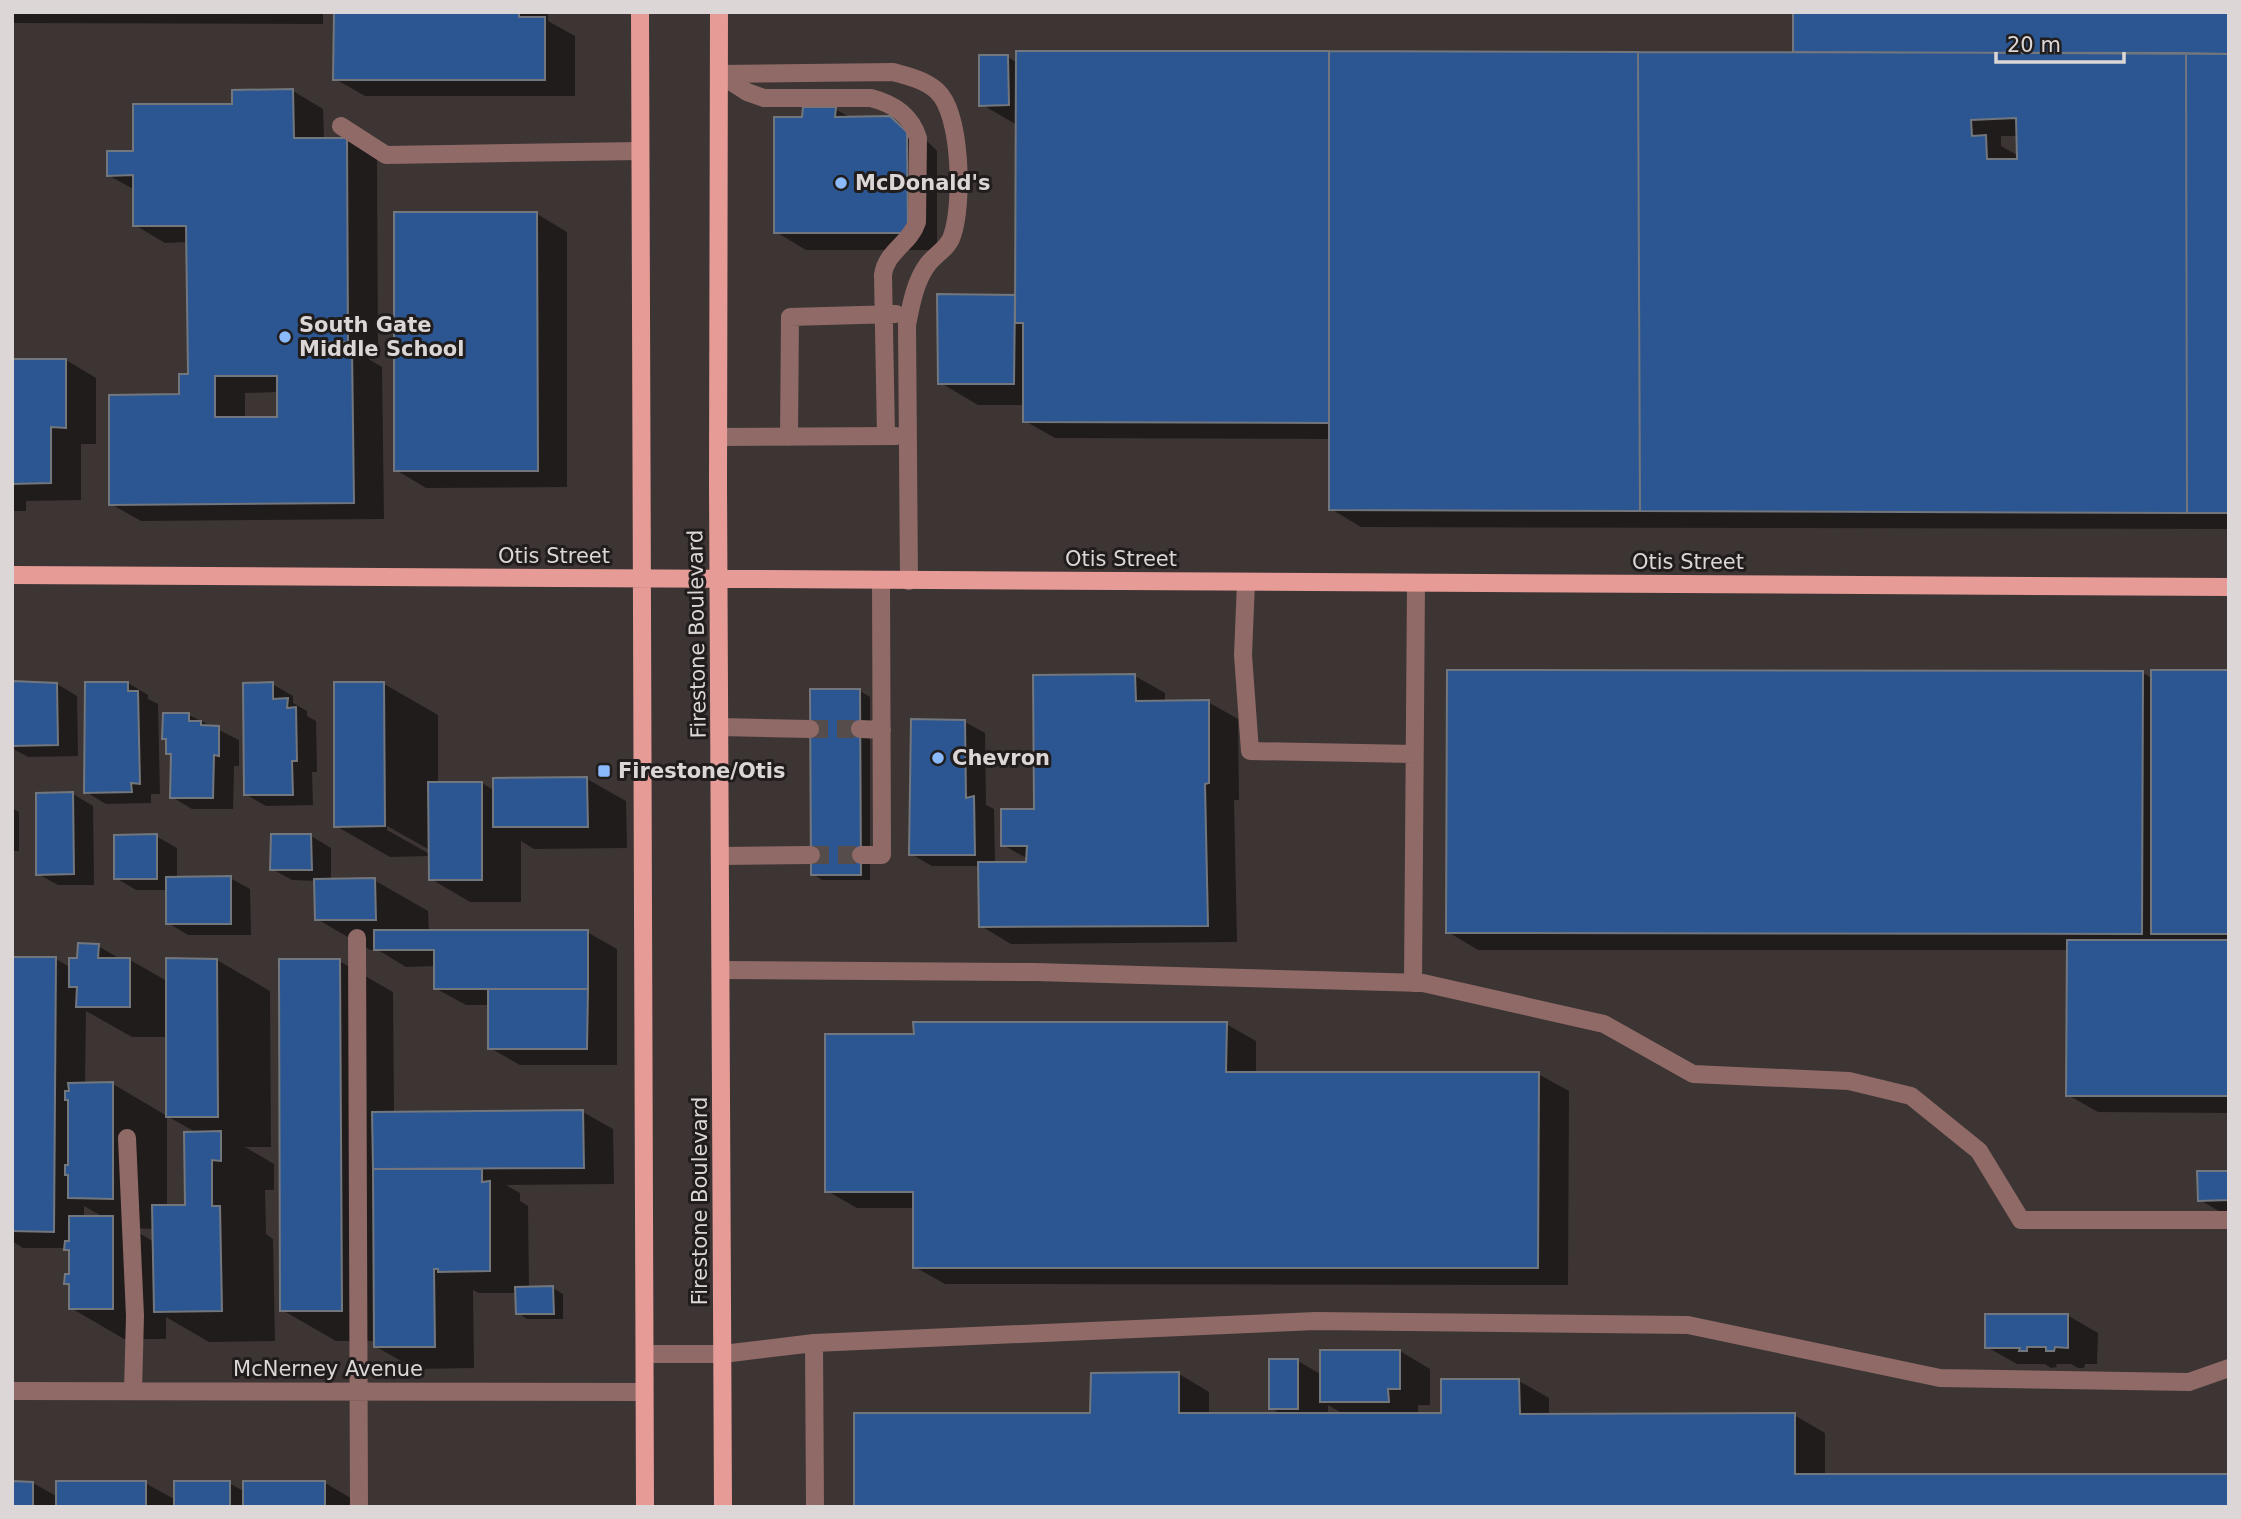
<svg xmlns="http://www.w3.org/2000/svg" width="2241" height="1519" viewBox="0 0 2241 1519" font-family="'DejaVu Sans',sans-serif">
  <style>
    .shadow { fill: #0007; fill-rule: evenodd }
    .building { fill: #2b5691; stroke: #72767d; stroke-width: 2; fill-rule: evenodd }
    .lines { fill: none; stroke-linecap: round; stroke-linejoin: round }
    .minor-tunnel { stroke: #544d4c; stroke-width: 18; stroke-dasharray: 18 9; stroke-linecap: butt }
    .minor { stroke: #906a67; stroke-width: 18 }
    .major { stroke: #e79b96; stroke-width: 18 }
    .poi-dot { fill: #8abafc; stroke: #211d1d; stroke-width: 2.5 }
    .labels { text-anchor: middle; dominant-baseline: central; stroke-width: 6; stroke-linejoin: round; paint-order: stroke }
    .poi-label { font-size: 21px; font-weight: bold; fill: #dcd7d6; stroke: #211d1d; text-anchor: start }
    .street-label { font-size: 21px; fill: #dcd7d6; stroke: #211d1d }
  </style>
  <rect width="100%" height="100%" fill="#3c3534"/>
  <path class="shadow" d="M12 12H323V24L12 23Z
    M335 12H548V21L575 36V96H365L335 79Z
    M1795 12H2229V529L1361 527 1331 509V439L1055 438 1025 421V405H978L939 382V296H1017V125L981 104 1008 57 1017 63 1795 54ZM2001 136H2018L2019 156 2001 146Z
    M293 91 323 109 324 139 347 140 377 157 378 358H367L382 367 384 519 141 521 111 504 180 396 189 375 188 242 165 243 135 225V190L108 175 135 153 234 106ZM278 392 279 419H245V393Z
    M835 109 851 118H890L921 135 937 151V250H806L776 232 804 119Z
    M396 214H537L567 232V487L426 488 396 470Z
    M12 360H66L96 378V444H81V500L26 501V511H12Z
    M2229 672V1113L2098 1112 2068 1095 2069 950H1478L1448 932 2143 673 2153 679Z
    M1135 676 1165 693V702H1208L1238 719 1239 800H1234L1237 942 1011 944 981 926 980 866H932L911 854 965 722 985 733 986 805 994 809 995 864H1028V859L1003 845 1035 811Z
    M12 683 57 684 77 696 78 756 28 757 12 748Z
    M128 683 148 695V699L158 704 160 794H151V803L106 804 86 792Z
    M272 684 293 696V703L307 711V716L316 721 317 772H312L313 805 266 806 245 794Z
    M335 684H384L438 715V783H482L495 791 587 779 626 801 627 848 534 849 521 841V902H470L431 879 430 856 390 857 336 826ZM387 826 437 854 435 857 387 830Z
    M860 691 870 697V880H822L813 874Z
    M189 715 239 740V766H234L233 809H192L172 797V756L167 753 168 740 164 738Z
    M73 794 93 806 94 885H58L38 874 37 795Z
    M12 808 19 812V851H12Z
    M156 836 177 848V878H230L250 889 251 935H188L168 923V890H136L116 878Z
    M311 836 331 848V880H374L428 911 429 932H587L617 949V1065H520L490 1048V1005H466L435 988 436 966 406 967 378 950H370L317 919 316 881 292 880 272 869Z
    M98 946 122 960H130L167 981 217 960 270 991 271 1147H245L274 1164V1190H265L266 1234 273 1239 275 1341 209 1342 166 1317V1339H124L71 1308 70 1285 66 1283 71 1276V1252L66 1248H23L12 1241V959H56L71 968ZM86 1011 132 1037H167V1116L113 1084H85ZM167 1116 197 1133 187 1207H167ZM84 1206 105 1218H84ZM131 1228 154 1229V1242Z
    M339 961 393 992 394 1113 583 1112 613 1129 614 1184 506 1185 520 1193V1201L528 1206 529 1288H553L563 1294V1319H527L518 1313 517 1293H479L473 1290 474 1368 415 1369 375 1346V1341H336L282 1310Z
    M1226 1024 1256 1041V1074H1538L1569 1091 1568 1285 945 1284 915 1267V1208H857L827 1191 915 1035Z
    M2229 1172V1217L2200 1200Z
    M2067 1315 2098 1333 2097 1364H2085L2084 1368H2078L2071 1364H2056L2057 1367 2051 1368 2045 1364H2017L1987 1347Z
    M1400 1351 1430 1369V1405H1418V1415H1443L1519 1381 1549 1398V1415H1794L1825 1433V1476L856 1507 1092 1414 1179 1374 1209 1392V1415H1282L1271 1408 1298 1361 1322 1375ZM1328 1405 1345 1415H1328Z
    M33 1483 58 1497 145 1483 176 1500 229 1483 245 1492 325 1483 366 1507H12Z"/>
  <path class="building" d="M334 12H519V17H545V80H333Z
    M1793 12H2229V54L1793 52Z
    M1016 51H1329V423L1023 422V323H1015Z
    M1329 51 1638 52 1640 511 1329 510Z
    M1638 52 2186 53 2187 513 1640 511ZM2016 118 2017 159H1987L1986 135 1972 136 1971 120Z
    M2186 53 2229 54V513H2187Z
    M979 55H1008L1009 105 979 106Z
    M293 89 294 138H347L348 342H328V348H352L354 503 109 505V395L179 394V374H188L186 226H133V175L107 176V151H133V104H232V90ZM215 376H277V417H215Z
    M803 107H836L835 117 890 116 907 132 908 233H774V117H802Z
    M394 212H537L538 471H394Z
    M937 294 1015 295 1014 384H938Z
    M12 359H66V428L51 427V483L12 484Z
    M1447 670 2143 671 2142 934 1446 933Z
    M2151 670H2229V934H2151Z
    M1135 674 1136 701 1209 700V783L1205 784 1208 926 979 927 978 862H1026L1027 846H1001V809H1034L1033 675Z
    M12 681 57 683 58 745 12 746Z
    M85 682H128V691H138L140 784 131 783 132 792 84 793Z
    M273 682V699L288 698 287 708 296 707 297 761H292L293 795H244L243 683Z
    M334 682H384L385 826 334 827Z
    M810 689H860L861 875H811Z
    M163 713H189V721H201V725L219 726V756L214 755 213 798H170L171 754H166V739H162Z
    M911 719 965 720 966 798 974 796 975 855H909Z
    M587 777 588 827H493V778Z
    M428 782H482V880H429Z
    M73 792 74 874 36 875V793Z
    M157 834V879H114V835Z
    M271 834H311L312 870H270Z
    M231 876V924H166V877Z
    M375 878 376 920H315L314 879Z
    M374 930H588V989H434V950H374Z
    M2067 940H2229V1096H2066Z
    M78 943 99 944 98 958H130V1007H76L77 987H69V958H77Z
    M12 957H56L54 1232 12 1231Z
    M166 958 217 959 218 1117H166Z
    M279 959H340L342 1311H280Z
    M488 989H588L587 1049H488Z
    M913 1022H1227L1226 1072H1539L1538 1268H913V1192H825V1034H914Z
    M113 1082V1199L68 1198V1175H65V1165H68V1100H65V1091H69L68 1083Z
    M583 1110 584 1168 373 1169 372 1112Z
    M221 1131V1161L212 1160V1206H220L222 1311 154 1312 152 1205H185L184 1132Z
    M373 1169H482V1182L490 1181V1271L438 1272V1269H434L435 1347H374Z
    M2197 1171H2229V1200L2198 1201Z
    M69 1216H113V1309H69V1284H64L65 1274H69V1250H64L65 1241H69Z
    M553 1286 554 1314H516L515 1287Z
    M1985 1314H2068V1348L2055 1347 2054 1351H2046V1347H2027V1351H2019L2020 1348H1985Z
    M1320 1350H1400V1389H1388L1389 1402H1320Z
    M1269 1359H1298V1409H1269Z
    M1179 1372V1413H1441V1379H1519L1520 1414 1795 1413V1474H2229V1507H854V1413H1090L1091 1373Z
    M12 1481 33 1482V1507H12Z
    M56 1481H146V1507H56Z
    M174 1481H230V1507H174Z
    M243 1481H325V1507H243Z"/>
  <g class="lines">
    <path class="minor-tunnel" d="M810 729H860
      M811 855H861"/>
    <path class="minor" d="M719 74 893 72C908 76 925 80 937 91 962 114 963 206 952 236 949 247 935 255 928 264 915 281 911 305 907 325L909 581
      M719 74 747 92 764 98H871C894 104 911 115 918 138L917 222C910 244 886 251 883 275L886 436
      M341 126 386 155 640 151
      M718 437 896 436
      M789 437 790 317 896 314
      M1246 582 1243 655 1250 751 1414 754
      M720 727 810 729
      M860 729 882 730
      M861 855H882L881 581
      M721 856 811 855
      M357 938 359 1507
      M722 970 1035 972 1423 983 1604 1024 1693 1074 1849 1081 1911 1096 1979 1151 2021 1220H2229
      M1413 983 1416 583
      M127 1138 135 1316 133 1391
      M814 1343 815 1507
      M645 1354H723L814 1343 1316 1321 1688 1325 1940 1378 2189 1382 2229 1368
      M12 1391 644 1392"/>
    <path class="major" d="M640 12 645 1507
      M719 12 718 486 723 1507
      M12 575 2229 587"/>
  </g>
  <g class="poi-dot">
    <circle cx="841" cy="183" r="7"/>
    <circle cx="285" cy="337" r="7"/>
    <circle cx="938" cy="758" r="7"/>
    <rect x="597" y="764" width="14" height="14" rx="3.5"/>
  </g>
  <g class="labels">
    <g class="poi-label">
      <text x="855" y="183">McDonald's</text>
      <text x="299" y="325">South Gate<tspan x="299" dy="24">Middle School</tspan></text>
      <text x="952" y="758">Chevron</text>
      <text x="618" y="771">Firestone/Otis</text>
    </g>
    <g class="street-label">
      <text x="554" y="556">Otis Street</text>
      <text x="1121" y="559">Otis Street</text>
      <text x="1688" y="562">Otis Street</text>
      <text transform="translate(697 634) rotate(-91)">Firestone Boulevard</text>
      <text transform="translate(700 1201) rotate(-90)">Firestone Boulevard</text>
      <text x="328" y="1369">McNerney Avenue</text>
    </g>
  </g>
  <rect width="2241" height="1519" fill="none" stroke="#dcd7d6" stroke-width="28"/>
  <path d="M1996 52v10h128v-10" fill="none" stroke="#dcd7d6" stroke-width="3.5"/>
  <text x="2007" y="52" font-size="21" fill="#dcd7d6" stroke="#211d1d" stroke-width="5" paint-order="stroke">20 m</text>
</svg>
